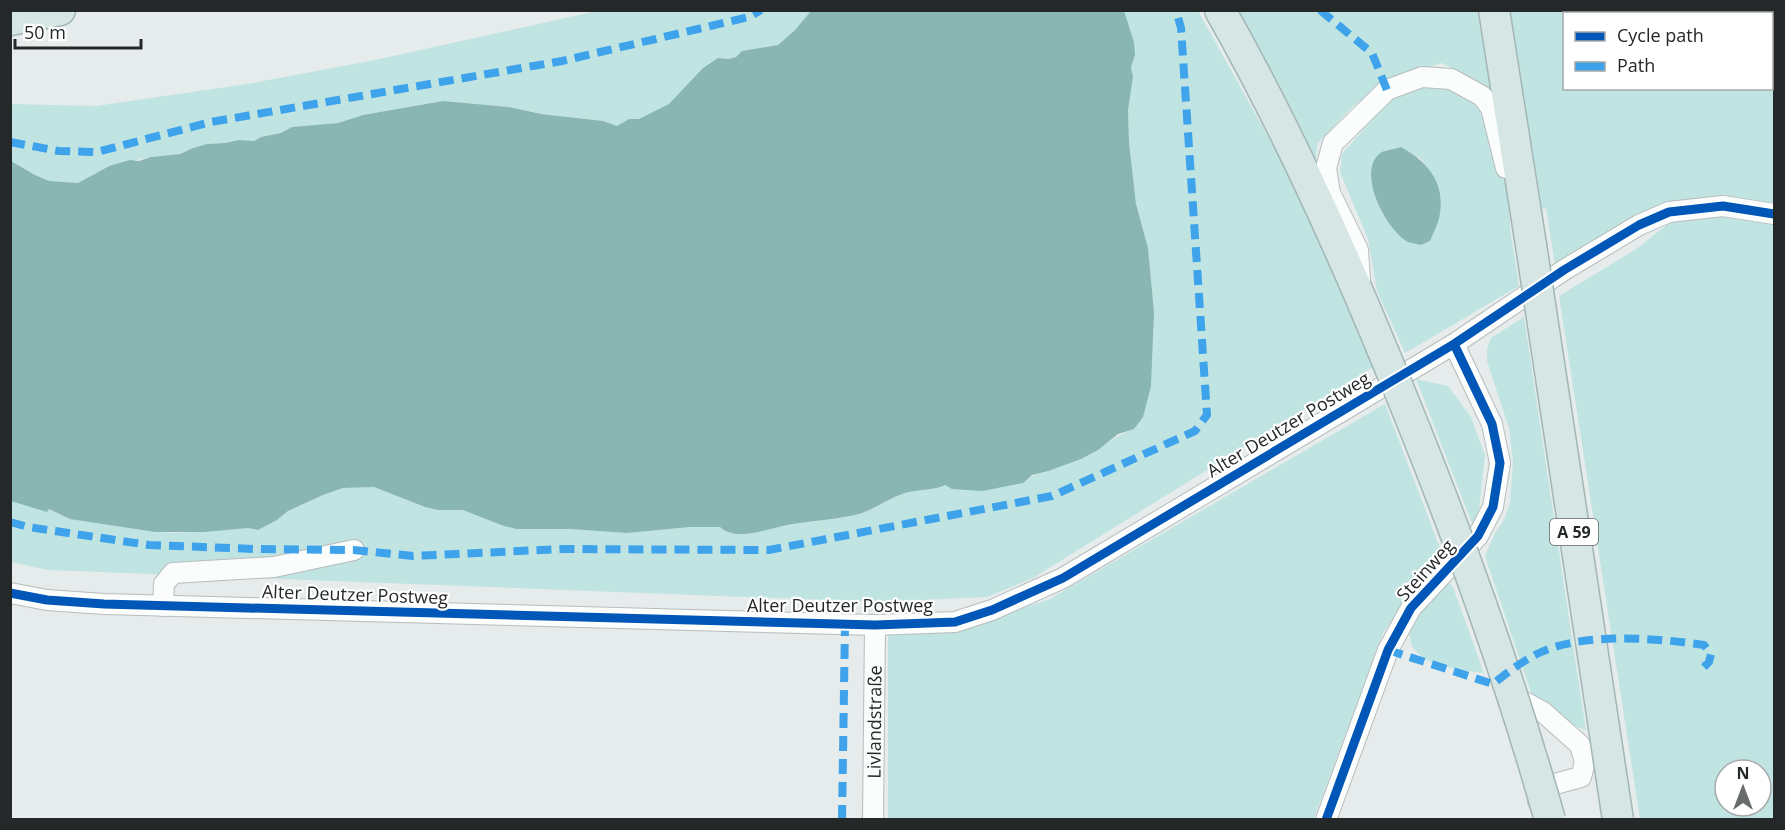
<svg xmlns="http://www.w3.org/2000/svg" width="1785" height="830" viewBox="0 0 1785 830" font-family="'Open Sans',sans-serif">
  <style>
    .green { fill: #c0e4e2; fill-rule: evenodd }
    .water { fill: #89b5b2 }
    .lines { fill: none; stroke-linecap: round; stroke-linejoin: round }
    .minor-casing { stroke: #b8bcbc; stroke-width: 22 }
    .highway-casing { stroke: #a1b6b5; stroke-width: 33 }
    .minor { stroke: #fbfcfc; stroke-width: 20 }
    .highway { stroke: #d5e6e5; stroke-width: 30 }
    .highway-bridge-casing { stroke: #a1b6b5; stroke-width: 33; stroke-linecap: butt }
    .highway-bridge { stroke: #d5e6e5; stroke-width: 30 }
    .quiet { stroke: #3ea3eb; stroke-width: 8; stroke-dasharray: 15 8; stroke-linecap: butt }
    .cycleway-casing { stroke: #fff; stroke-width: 13 }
    .cycleway { stroke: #0057b8; stroke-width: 9 }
    .labels { text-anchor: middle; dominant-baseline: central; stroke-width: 4.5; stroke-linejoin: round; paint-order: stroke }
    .shield { fill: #fff; stroke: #666868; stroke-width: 1.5 }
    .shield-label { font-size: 16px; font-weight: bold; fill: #242828 }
    .street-label { font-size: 18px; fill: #242828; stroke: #fff }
  </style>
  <rect width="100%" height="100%" fill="#e6ebeb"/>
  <path class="green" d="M597 11H811L795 30 778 45 742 51 736 57 729 59 718 58 703 68 670 104 639 119H629L617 126 603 121 541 114 509 107 443 101 364 115 338 123 292 127 281 133 261 137 254 141 239 140 225 143 207 144 193 148 180 154 151 157 108 166 78 183 49 181 35 175 11 161 10 104 96 106 247 84 375 60Z
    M1124 11H1198L1286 169 1376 365 1033 578 987 597 877 602 48 570 11 562V501L59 512 58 514 86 521 155 532 174 533 248 528 258 530 277 520 288 511 323 495 343 488 374 487 425 507 438 509 463 510 516 529H570L627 533 690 527H720C724 531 730 533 736 534 758 535 779 525 800 523 820 520 839 519 859 514 875 509 889 498 905 493 918 489 933 491 945 485L1022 483C1039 469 1064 467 1084 457 1102 448 1115 435 1134 429L1154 312 1148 248 1136 204 1129 142 1128 110 1133 77 1131 67 1135 55Z
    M1228 11H1477L1492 90 1442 63 1399 75 1352 107 1317 144 1316 160 1310 162Z
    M1510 11H1774V207L1723 198 1555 265 1546 208 1542 209ZM1564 14H1772V88H1564Z
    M1444 84 1467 95 1485 113 1494 153 1507 190 1511 235 1519 286 1405 353 1377 291 1368 239 1340 172 1342 154 1392 97 1417 85ZM1419 157C1446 189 1445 203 1430 241L1421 245 1407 241 1394 230 1384 216 1372 186 1371 171Z
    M1721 215 1774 222V819H1640L1559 296 1638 248 1674 219ZM1725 770H1761V806H1725Z
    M1524 317 1577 672 1586 730 1538 713 1485 556 1495 533 1505 518 1510 502 1513 462 1509 428 1487 361V349L1491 338Z
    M1416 379 1448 386 1471 417 1485 455 1479 510 1473 526Z
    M1385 404 1443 556 1433 563 1383 633 1314 819 888 820V635L957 628 1048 600Z
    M1446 584H1450L1453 587 1484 673C1459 670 1401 665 1411 627 1415 610 1434 596 1446 584Z"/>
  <path class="water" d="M811 11H1124L1134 42 1135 55 1131 67 1133 77 1128 110 1129 142 1136 204 1148 248 1154 312 1151 386 1143 417 1134 429 1118 434 1098 450 1081 459 1048 471 1032 475 1023 483 982 491 952 489 945 485C933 491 918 489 905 493 889 498 875 509 859 514 839 519 820 520 800 523 779 525 758 535 736 534 730 533 724 531 720 527H690L627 533 570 529H516L501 525 463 510H438L425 507 374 487 343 488 323 495 288 511 277 520 258 530 248 528 204 532H155L70 519 49 509 47 512 11 501V161L35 175 49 181 78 183 109 166 130 160 139 161 151 157 180 154 193 148 207 144 225 143 239 140 254 141 261 137 281 133 292 127 338 123 363 115 443 101 509 107 541 114 603 121 617 126 629 119H639L669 104 703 68 718 58 729 59 736 57 742 51 778 45 795 30Z
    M1401 147C1426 161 1445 181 1440 213 1439 222 1434 232 1430 241L1421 245C1417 244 1411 243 1408 242 1386 231 1354 169 1382 152 1387 150 1395 149 1401 147Z"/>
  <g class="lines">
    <defs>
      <g id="minor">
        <path d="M1360 280 1358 250 1330 193 1326 168 1333 143 1387 90 1422 77 1451 79 1482 96 1491 108 1506 168"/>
        <path d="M10 593 47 600 104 604 875 625 955 622 992 610 1063 578 1454 344 1564 270 1639 225 1669 212 1723 206 1774 214"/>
        <path d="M163 606 164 584 173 573 274 567 354 550"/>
        <path d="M1508 693 1543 712 1580 745 1585 762 1581 777 1551 785 1538 801"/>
        <path id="s1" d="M873 820 875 625"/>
        <path d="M1326 820 1388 650 1411 608 1478 536 1493 507 1500 463 1492 424 1454 344"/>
      </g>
      <path id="highway" d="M1220 10C1282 119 1335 235 1383 351
        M1494 10 1531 245
        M10 20 60 10"/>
    </defs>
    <use href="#minor" class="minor-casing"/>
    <use href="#highway" class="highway-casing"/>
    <use href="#minor" class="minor"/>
    <use href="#highway" class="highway"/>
    <defs>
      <path id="highway-bridge" d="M1531 245 1618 820
        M1383 351C1447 504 1505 660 1550 820"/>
    </defs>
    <use href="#highway-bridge" class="highway-bridge-casing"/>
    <use href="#highway-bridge" class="highway-bridge"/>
    <path class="quiet" d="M1320 10 1372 53 1387 90
      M10 142 59 151 97 152 211 122 562 61 749 17 761 10
      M10 522 28 527 149 545 255 549 354 550 413 556 563 549 769 550 1052 496 1195 431 1207 415 1181 28 1176 10
      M1388 650 1493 684C1507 673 1522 661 1539 653 1583 632 1657 638 1704 645L1711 654 1709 662 1701 670
      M842 820 845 624"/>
    <defs>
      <path id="cycleway" d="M10 593 47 600 104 604 875 625 955 622 992 610 1063 578 1454 344 1564 270 1639 225 1669 212 1723 206 1774 214
        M1326 820 1388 650 1411 608 1478 536 1493 507 1500 463 1492 424 1454 344"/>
    </defs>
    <use href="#cycleway" class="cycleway-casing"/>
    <use href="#cycleway" class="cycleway"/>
  </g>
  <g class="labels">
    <rect class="shield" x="1550" y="519" width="48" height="26" rx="4.5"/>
    <g class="shield-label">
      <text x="1574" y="532">A 59</text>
    </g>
    <g class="street-label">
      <text transform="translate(1288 424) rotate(-31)">Alter Deutzer Postweg</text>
      <text transform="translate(1425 570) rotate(-48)">Steinweg</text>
      <text transform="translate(355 594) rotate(2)">Alter Deutzer Postweg</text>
      <text x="840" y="605">Alter Deutzer Postweg</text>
      <text stroke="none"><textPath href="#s1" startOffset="98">Livlandstraße</textPath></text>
    </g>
  </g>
  <rect width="1785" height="830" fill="none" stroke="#242828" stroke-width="24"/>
  <rect x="1563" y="12" width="210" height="78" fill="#ffffff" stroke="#a7a9a9" stroke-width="1.5"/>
  <rect x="1575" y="32" width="30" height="9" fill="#0057b8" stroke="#a7a9a9" stroke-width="1.5"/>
  <text x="1617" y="42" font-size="18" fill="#242828">Cycle path</text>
  <rect x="1575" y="62" width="30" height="9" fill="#3ea3eb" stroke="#a7a9a9" stroke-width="1.5"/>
  <text x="1617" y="72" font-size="18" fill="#242828">Path</text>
  <g transform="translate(1743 788)"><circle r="28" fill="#ffffff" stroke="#a7a9a9" stroke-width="1.5"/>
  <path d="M0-4.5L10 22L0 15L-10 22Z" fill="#686c6c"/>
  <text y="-9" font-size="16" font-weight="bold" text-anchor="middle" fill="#242828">N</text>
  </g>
  <path d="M15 39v9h126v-9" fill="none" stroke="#242828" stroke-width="3"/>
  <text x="24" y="39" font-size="18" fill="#242828" stroke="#ffffff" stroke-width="4.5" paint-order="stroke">50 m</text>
</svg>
